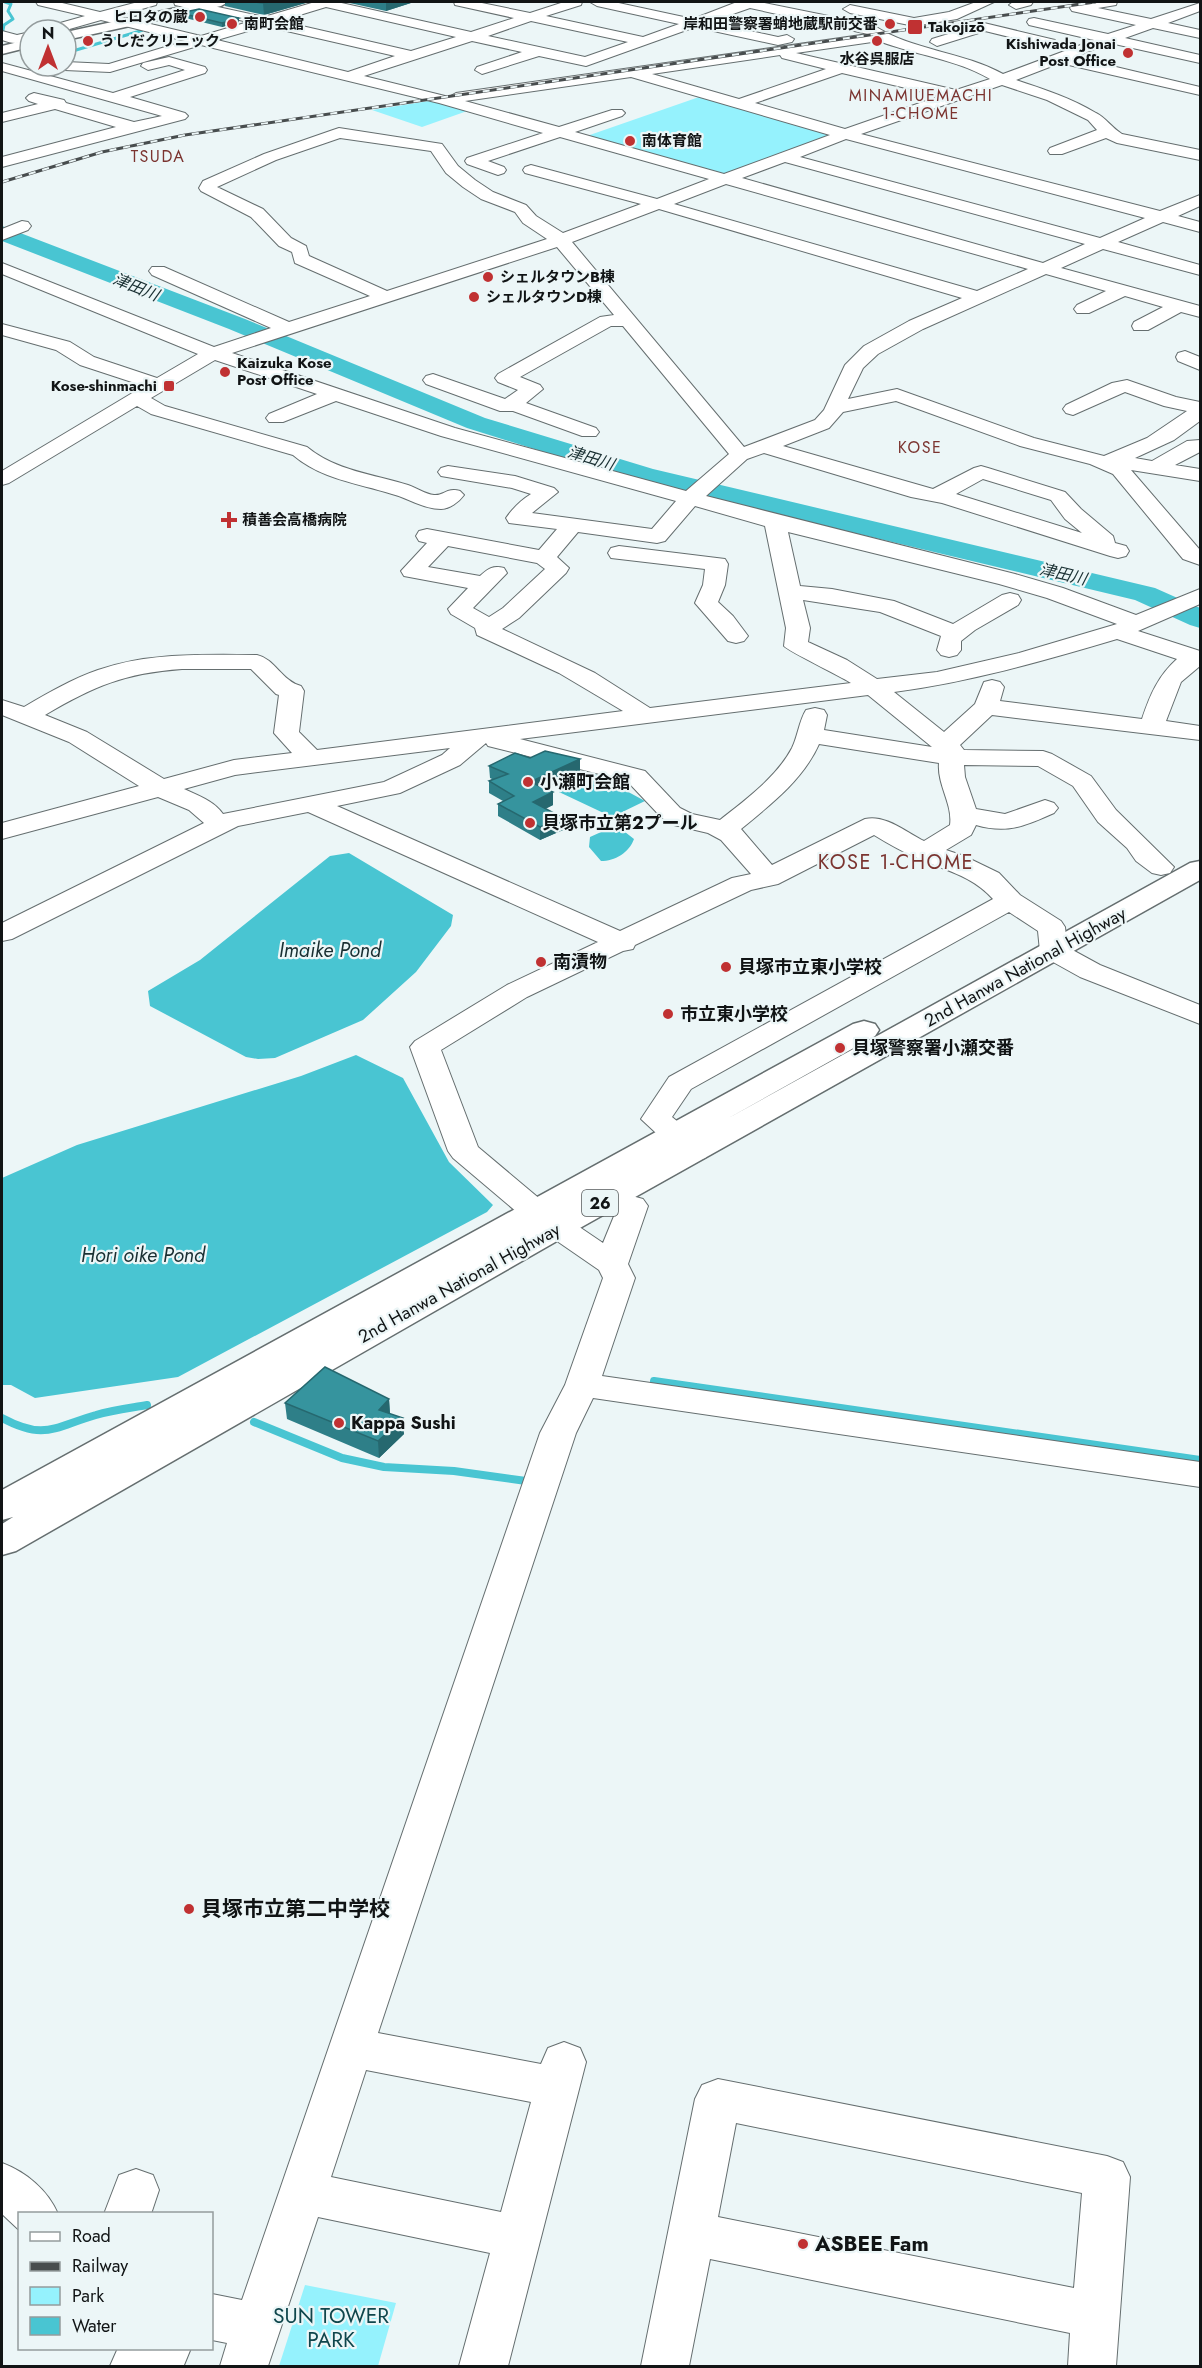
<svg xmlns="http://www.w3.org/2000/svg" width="1202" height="2368" viewBox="0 0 1202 2368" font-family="Jost,'Noto Sans JP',sans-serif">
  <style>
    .green { fill: #95f2fd }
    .water { fill: #49c5d2 }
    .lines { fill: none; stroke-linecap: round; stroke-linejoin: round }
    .stream-far1 { stroke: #49c5d2; stroke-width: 3 }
    .stream { stroke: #49c5d2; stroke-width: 8 }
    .river { fill: #49c5d2; fill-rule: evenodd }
    .minor-casing { stroke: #656e6f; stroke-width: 2 }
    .major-casing { stroke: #656e6f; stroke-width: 3 }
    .highway-casing { stroke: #656e6f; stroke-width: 3 }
    .minor { fill: #fff; fill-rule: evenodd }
    .major { fill: #fff; fill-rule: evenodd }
    .highway { fill: #fff; fill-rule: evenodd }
    .rail-casing { stroke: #484d4e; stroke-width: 3 }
    .rail { stroke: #ecf6f7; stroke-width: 2; stroke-dasharray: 7; stroke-linecap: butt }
    .wall { fill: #2e7f88 }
    .shaded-wall { fill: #26686f }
    .building { fill: #36949e; stroke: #26686f; stroke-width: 1.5 }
    .poi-dot { fill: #c03132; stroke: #ecf6f7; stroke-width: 2 }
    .labels { text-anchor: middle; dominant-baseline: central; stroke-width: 4.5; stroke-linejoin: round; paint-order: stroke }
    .far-poi-label { font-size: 15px; font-weight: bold; fill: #111415; stroke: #ecf6f7; text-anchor: start }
    .far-neighbourhood-label { font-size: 16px; letter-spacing: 1.5px; fill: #7b3430; stroke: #ecf6f7 }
    .far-water-label { font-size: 16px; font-style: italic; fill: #192f32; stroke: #ecf6f7 }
    .shield { fill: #ecf6f7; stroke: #535859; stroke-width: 1.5 }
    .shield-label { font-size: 16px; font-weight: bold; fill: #111415 }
    .poi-label { font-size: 18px; font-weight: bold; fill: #111415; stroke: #ecf6f7; text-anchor: start }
    .street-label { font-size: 18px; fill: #111415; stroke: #ecf6f7 }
    .neighbourhood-label { font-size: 20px; letter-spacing: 1.5px; fill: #7b3430; stroke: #ecf6f7 }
    .water-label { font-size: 20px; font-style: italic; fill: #192f32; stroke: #ecf6f7 }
    .near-poi-label { font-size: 21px; font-weight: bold; fill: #111415; stroke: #ecf6f7; text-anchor: start }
    .near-park-label { font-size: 21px; fill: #0f464c; stroke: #ecf6f7 }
  </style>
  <rect width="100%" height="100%" fill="#ecf6f7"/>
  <path class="green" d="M702 96 832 134 723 174 584 137Z
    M435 100 470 110 422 127 372 110Z
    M305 2285 396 2303 378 2366H279Z"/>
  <path class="water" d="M595 774 645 801 612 817 559 792Z
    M610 828 625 832 634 839C629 853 615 861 601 861L589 847 590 837Z
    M349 853 453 915 451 926 416 972 363 1020 275 1058 258 1059 246 1057 150 1006 148 991 200 960 330 856Z
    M356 1055 403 1078 449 1162 493 1205 487 1212 178 1377 35 1398 11 1385H2V1178L77 1145 301 1076Z"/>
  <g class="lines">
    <path class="stream-far1" d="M5 2 11 4 8 11 13 19 4 25 2 35 7 36
      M66 53 147 29"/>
    <path class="stream" d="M654 1381 1200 1460
      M2 1418C45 1441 54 1427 96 1415 112 1410 130 1408 147 1405
      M254 1422 342 1458 384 1467 454 1471 526 1481"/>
    <path class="river" d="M2 226 245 319 485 418 653 469 1155 588 1200 608V628L1190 625 1135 600 636 481 467 428 229 329 2 241Z"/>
    <defs>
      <path id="minor" d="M36 2H58L100 12 138 2H157L156 5 117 16 201 36 248 22 175 5 174 2H195L264 17 315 2H337L471 32 514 18 455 5 454 2H477L530 13 564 2H582L581 5 546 16 643 37 679 24 597 6 590 2H614L693 19 737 2H760L873 25C913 51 961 51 1003 74L1094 40 1029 25 1027 22 1029 19 1034 18 1108 34 1136 25 1072 11 1070 8 1072 5 1091 2H1117L1116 5 1098 8 1151 19 1200 3V11L1168 23 1200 30V38L1153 28 1125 38 1200 55V63L1110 43 1074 57 1200 87V95L1060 63 1016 80C1043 89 1071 98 1096 113 1106 118 1112 128 1122 134L1200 150V160L1117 143 1106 138 1062 154H1050L1048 151 1050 148 1097 130 1088 120 1047 100 1002 85 861 134 1160 211 1200 195V206L1178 216 1200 222V232L1163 222 1118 242 1200 265V275L1103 249 1061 268 1200 306V317L1181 312 1148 330H1134L1132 326 1134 322 1163 307 1125 296 1089 313H1077L1074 309 1077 305 1106 291 1046 274 923 329 878 354 863 368 848 399 897 389 1034 438 1104 456 1147 438 1187 411 1164 406 1125 392 1073 415 1066 413 1063 409 1066 405 1112 383 1127 380 1176 397 1200 402V421L1174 440 1135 458 1152 461 1187 441 1200 440V452L1175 465 1200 469V481L1131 470 1200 550V565L1183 559 1113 474 1090 464 1020 446 896 401 843 412 829 428 783 446 933 489 974 468 981 466 988 468 1065 492 1081 509 1113 536 1115 543 1126 546 1129 551 1126 556 1118 558 1110 556 942 503 911 497 764 453 747 459 706 496 1015 574 1063 588 1136 615 1200 589V604L1138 631 1200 651V666L1181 682 1166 721 1200 726V740L992 715 960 745 964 750 1043 751 1052 754 1091 776 1116 810 1174 867 1170 873 1161 875 1152 873 1136 861 1127 848 1098 822 1073 786 1038 766 964 765 965 777 976 809 1005 814 1045 800 1054 803 1058 808 1054 813C1025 826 1007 834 976 825L971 835 946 850 964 856 999 873 1020 895 1061 921 1065 927 1067 947 1100 965 1200 1005V1024L1080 977 1044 957 1040 951 1038 931 1009 912 691 1089 672 1117 705 1144 710 1151 705 1158 694 1160 683 1158 641 1119 669 1077 993 899C970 874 945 871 915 857 901 851 887 843 874 835L778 884 751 890 635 945 633 949 623 951 527 997 441 1050 478 1147 547 1205 603 1243 621 1199 632 1196 643 1199 648 1206 628 1264 635 1278 602 1376 1200 1462V1487L593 1398 576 1433 378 2033 541 2064 548 2048 564 2042 580 2048 586 2062 508 2366H459L490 2253 318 2217 268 2366H220L227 2343 212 2340V2294L242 2300 540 1433 565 1385 603 1278 599 1270 525 1219 453 1158 448 1151 410 1047 415 1041 507 985 598 942 308 812 238 826 12 939 2 941V923L204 823 189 810 158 797 2 839V823L139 786 69 742 2 715V700L24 707C48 693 72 679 98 670 149 652 204 655 257 655 275 659 282 681 301 686L304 691 299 732 317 750 623 711 559 673 477 635 475 628 451 614 448 609 468 588 404 576 401 571 427 543 419 541 416 536 419 531 427 529 539 550 557 529 509 523 506 518C513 508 521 500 531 494L512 488 441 476 438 472 441 468 448 466 515 476 554 488 558 492 532 513 652 529 676 501 441 436 336 401 283 422H269L266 418 269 414 317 394 215 360 151 398 165 406 307 447C336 471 373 474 408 485 417 488 425 494 434 495 444 496 447 487 460 491L464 495C459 502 449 509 441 509 423 509 408 498 392 494 357 483 321 479 293 455L151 414 137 406 9 483 2 485V471L144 386 80 365 56 350 2 335V324L70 342 94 357 157 378 198 354 2 274V263L214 347 271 328 152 275 149 271 152 267H164L289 322 370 296 295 263 292 252 279 246 251 217 201 191 199 188 203 181 264 154 333 130 339 128 442 144 458 166 475 180 493 192 526 205 536 216 563 233 641 204 525 173 523 170 525 167 531 165 657 199 709 179 560 137 488 161 504 167 506 170 504 173 498 175 467 164 465 161 467 158 543 133 439 103 201 45 110 72 42 69 40 66H66V62L109 64 185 41 101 20 66 30H44L46 27 85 16 38 5ZM326 7 456 37 411 51 280 21ZM750 8 868 34 456 93 449 97 364 76 472 41 522 52 477 67 475 70 482 74 539 56 586 66 695 27 778 45 792 42 794 39 787 35 778 37 710 22ZM531 21 628 42 585 57 488 36ZM265 26 395 56 348 72 217 40ZM879 41C915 55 956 59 990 79L956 90 796 53ZM780 55 782 58 826 69 739 99 652 74ZM842 73 940 96 845 129 755 103ZM631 77 830 135 724 174 575 132 622 116 625 113 622 110H612L559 127 465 101ZM340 138 431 151 446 173 463 187 481 199 515 212 523 223 547 239 387 291 309 256 306 246 291 238 263 209 217 187 276 160ZM846 139 1145 218 1100 238 800 157ZM785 162 1085 244 1043 263 742 178ZM726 184 1028 269 977 291 674 204ZM659 209 962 298 909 321 864 346 845 365 824 410 815 420 744 447 572 242ZM557 247 614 315 600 317 498 374 495 378 498 382 518 390 505 399 433 374 426 376 423 380 426 384 500 411H513L582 436H596L599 432 596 428 526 403 543 389 540 385 520 377 611 326H623L729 454 686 491 455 428 232 353ZM983 479 1051 500 1065 519 1082 533 956 494ZM695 506 765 526 786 628 784 646C788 651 840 676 851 683L650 708 595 673 502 629 519 618 566 573 569 568 557 557 578 532 657 543 665 541ZM788 532 999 584 1047 598 1117 624 1019 653 937 672 877 679 847 660 808 642 810 628 803 600 880 612 941 636 937 650 941 655 949 657 957 655 961 650V641L975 630 1018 605 1021 600 1018 595 1010 593 1002 595 953 624 894 601 832 589 800 586ZM448 546 537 563 545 569 503 608 489 617 473 608 507 573 504 568C492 565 488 569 480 576L428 567ZM1117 639 1177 659C1158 676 1150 695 1142 719L1000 701 1004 687 1000 682 992 680 984 682 975 704 944 732 894 692C970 682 1043 661 1117 639ZM182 669H251L276 694 279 695 274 733 292 753 234 760 164 779 87 732 45 715C94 686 125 673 182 669ZM868 695 932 747 824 730 827 715 824 710 815 708 806 710C799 721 798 736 792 748 776 778 745 800 720 820L692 814 680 808 645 771 520 739ZM486 743 488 746 627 781 662 818 674 825 708 833 721 840 751 874 732 878 620 931 337 806 400 793 460 765ZM819 744 939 763C937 785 953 804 950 825L924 841C906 832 885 814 865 819L772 865 741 829C770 805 803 780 819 744ZM450 748 442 755 384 782 223 814C214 801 199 796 184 789L235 775ZM366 2070 531 2102 501 2212 331 2177Z
        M976 2H994L957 19 914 26 850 13 843 9 850 5 914 18 949 12Z
        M1013 2H1033L1031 5 1016 9 1009 5Z
        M984 23 1055 40 1057 43 1050 47 985 31 937 46 930 42 932 39Z
        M2 31 17 35 30 32V40C18 44 13 44 2 40Z
        M169 57 205 67 207 70 205 73 130 97 185 113 188 116 185 119 2 167V157L116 127 55 109 2 122V113L38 104 29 101 26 98 29 95 34 93 64 100 66 103 134 122 162 116 2 71V63L113 93 185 70 169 65 148 70 141 66 143 63Z
        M22 221 28 222 31 226 28 230 2 240V229Z
        M1185 351 1200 357V370L1178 361 1176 357 1178 353Z
        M619 546 725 559 728 564 725 585 718 602 733 616 748 636 744 641 736 643 728 641 695 603 703 585 705 569 611 558 608 553 611 548Z
        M718 2079 1107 2156 1123 2162 1130 2177 1116 2366H1068L1070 2333 710 2259 689 2366H641L695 2099 702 2085ZM736 2123 1082 2193 1074 2288 718 2217Z
        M2 2163C26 2172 48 2190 58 2214H20L18 2229 2 2214Z
        M136 2169 153 2175 159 2190 151 2214H104L119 2175Z
        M118 2348H191L184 2365 181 2366H110Z"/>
      <path id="major" d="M204 2H228L221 6 66 40V32Z
        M30 39V47L2 54V46Z"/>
      <path id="highway" d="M1200 861V880L571 1233 16 1551 2 1555V1524L13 1517 2 1520V1490L853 1024 864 1021 875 1024 879 1030 875 1036 725 1120 1190 863Z"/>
    </defs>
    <use href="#minor" class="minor-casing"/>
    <use href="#major" class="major-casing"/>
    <use href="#highway" class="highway-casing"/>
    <use href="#minor" class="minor"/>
    <use href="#major" class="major"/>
    <use href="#highway" class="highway"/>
    <defs>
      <path id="rail" d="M2 182 102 152 185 135 1095 2"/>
    </defs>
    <use href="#rail" class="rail-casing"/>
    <use href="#rail" class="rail"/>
  </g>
  <path class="wall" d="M225 2H309L264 15 225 6Z
    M345 2H414L386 11Z
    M180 13 239 18V22L222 27 181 17Z
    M530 758 580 759V772L544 788 553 792V805L545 809 563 818V830L540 840 498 816V804L503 801 489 793V781L492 779 490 778 489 766Z
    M389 1399 390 1414 404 1434 379 1458 287 1419 285 1403Z"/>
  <path class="shaded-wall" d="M270 2H309L264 15 263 3Z
    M386 2H414L386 11Z
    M239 18V22L222 27V23Z
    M580 759V772L530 795V782Z
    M553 792V805L533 815V802Z
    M563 818V830L540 840V827Z
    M389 1399 390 1415 379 1410Z
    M403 1418 404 1434 379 1458 378 1441Z"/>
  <path class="building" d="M254 2H270L263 3Z
    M199 9 239 18 222 23 180 13Z
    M545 751 580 759 530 782 553 792 533 802 563 818 540 827 498 804 514 796 489 781 508 774 489 766 515 753 530 758Z
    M325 1367 389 1399 379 1410 403 1418 378 1441 285 1403Z"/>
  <g class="poi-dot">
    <circle cx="200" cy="17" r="6"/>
    <circle cx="232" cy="24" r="6"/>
    <circle cx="890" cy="24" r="6"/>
    <rect x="907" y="19" width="16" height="16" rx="3"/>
    <circle cx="88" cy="41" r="6"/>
    <circle cx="877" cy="41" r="6"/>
    <circle cx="1128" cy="53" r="6"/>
    <circle cx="630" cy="141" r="6"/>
    <circle cx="488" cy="277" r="6"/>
    <circle cx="474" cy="297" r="6"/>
    <circle cx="225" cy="372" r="6"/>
    <rect x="163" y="380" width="12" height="12" rx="3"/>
    <path d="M226 511h6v6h6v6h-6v6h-6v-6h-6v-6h6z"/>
    <circle cx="528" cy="782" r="6"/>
    <circle cx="530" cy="823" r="6"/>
    <circle cx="541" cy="962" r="6"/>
    <circle cx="726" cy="967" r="6"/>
    <circle cx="668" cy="1014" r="6"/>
    <circle cx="840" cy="1048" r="6"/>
    <circle cx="339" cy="1423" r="6"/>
    <circle cx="189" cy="1909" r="6"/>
    <circle cx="803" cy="2244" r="6"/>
  </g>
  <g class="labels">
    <g class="far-poi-label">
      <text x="188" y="17" text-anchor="end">ヒロタの蔵</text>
      <text x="244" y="24">南町会館</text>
      <text x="878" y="24" text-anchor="end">岸和田警察署蛸地蔵駅前交番</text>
      <text x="928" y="27">Takojizō</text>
      <text x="100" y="41">うしだクリニック</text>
      <text x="1116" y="44" text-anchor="end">Kishiwada Jonai<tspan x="1116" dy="17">Post Office</tspan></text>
      <text x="877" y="59" text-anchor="middle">水谷呉服店</text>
      <text x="642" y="141">南体育館</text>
      <text x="500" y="277">シェルタウンB棟</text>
      <text x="486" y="297">シェルタウンD棟</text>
      <text x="237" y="363">Kaizuka Kose<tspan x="237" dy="17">Post Office</tspan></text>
      <text x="157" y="386" text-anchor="end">Kose-shinmachi</text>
      <text x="242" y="520">積善会高橋病院</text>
    </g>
    <g class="far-neighbourhood-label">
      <text x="921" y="95">MINAMIUEMACHI<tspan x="921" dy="18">1-CHOME</tspan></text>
      <text x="158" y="156">TSUDA</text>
      <text x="920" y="447">KOSE</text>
    </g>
    <g class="far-water-label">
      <text transform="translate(136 287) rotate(22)">津田川</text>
      <text transform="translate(591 458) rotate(17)">津田川</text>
      <text transform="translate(1063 574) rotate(13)">津田川</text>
    </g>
    <rect class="shield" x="582" y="1190" width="36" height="26" rx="4.5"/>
    <g class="shield-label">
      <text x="600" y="1203">26</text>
    </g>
    <g class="poi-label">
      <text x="540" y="782">小瀬町会館</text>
      <text x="542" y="823">貝塚市立第2プール</text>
      <text x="553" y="962">南漬物</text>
      <text x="738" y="967">貝塚市立東小学校</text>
      <text x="680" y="1014">市立東小学校</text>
      <text x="852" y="1048">貝塚警察署小瀬交番</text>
      <text x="351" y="1423">Kappa Sushi</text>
    </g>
    <g class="street-label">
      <text transform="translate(1025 967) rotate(-29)">2nd Hanwa National Highway</text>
      <text transform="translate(459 1283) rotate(-29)">2nd Hanwa National Highway</text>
    </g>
    <g class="neighbourhood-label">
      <text x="896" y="862">KOSE 1-CHOME</text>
    </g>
    <g class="water-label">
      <text x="330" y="950">Imaike Pond</text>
      <text x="143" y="1255">Hori oike Pond</text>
    </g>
    <g class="near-poi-label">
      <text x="201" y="1909">貝塚市立第二中学校</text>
      <text x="815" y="2244">ASBEE Fam</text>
    </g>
    <g class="near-park-label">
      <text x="331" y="2316">SUN TOWER<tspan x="331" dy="24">PARK</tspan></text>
    </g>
  </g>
  <rect width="1202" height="2368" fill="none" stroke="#111415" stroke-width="6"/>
  <rect x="18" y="2212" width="195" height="138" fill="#ecf6f7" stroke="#949c9d" stroke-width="1.5"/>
  <rect x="30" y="2232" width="30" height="9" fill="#ffffff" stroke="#949c9d" stroke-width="1.5"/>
  <text x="72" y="2242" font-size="18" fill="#111415">Road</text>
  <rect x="30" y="2262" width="30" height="9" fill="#484d4e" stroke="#949c9d" stroke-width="1.5"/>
  <text x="72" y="2272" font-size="18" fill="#111415">Railway</text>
  <rect x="30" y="2287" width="30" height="18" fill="#95f2fd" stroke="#949c9d" stroke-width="1.5"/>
  <text x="72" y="2302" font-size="18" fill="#111415">Park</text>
  <rect x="30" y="2317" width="30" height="18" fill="#49c5d2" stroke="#949c9d" stroke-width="1.5"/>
  <text x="72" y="2332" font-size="18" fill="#111415">Water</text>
  <g transform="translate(48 48)"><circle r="28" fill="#ecf6f7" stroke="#949c9d" stroke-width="1.5"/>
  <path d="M0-4.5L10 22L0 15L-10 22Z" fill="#c03132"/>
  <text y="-9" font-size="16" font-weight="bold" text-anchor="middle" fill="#111415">N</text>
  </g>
</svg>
